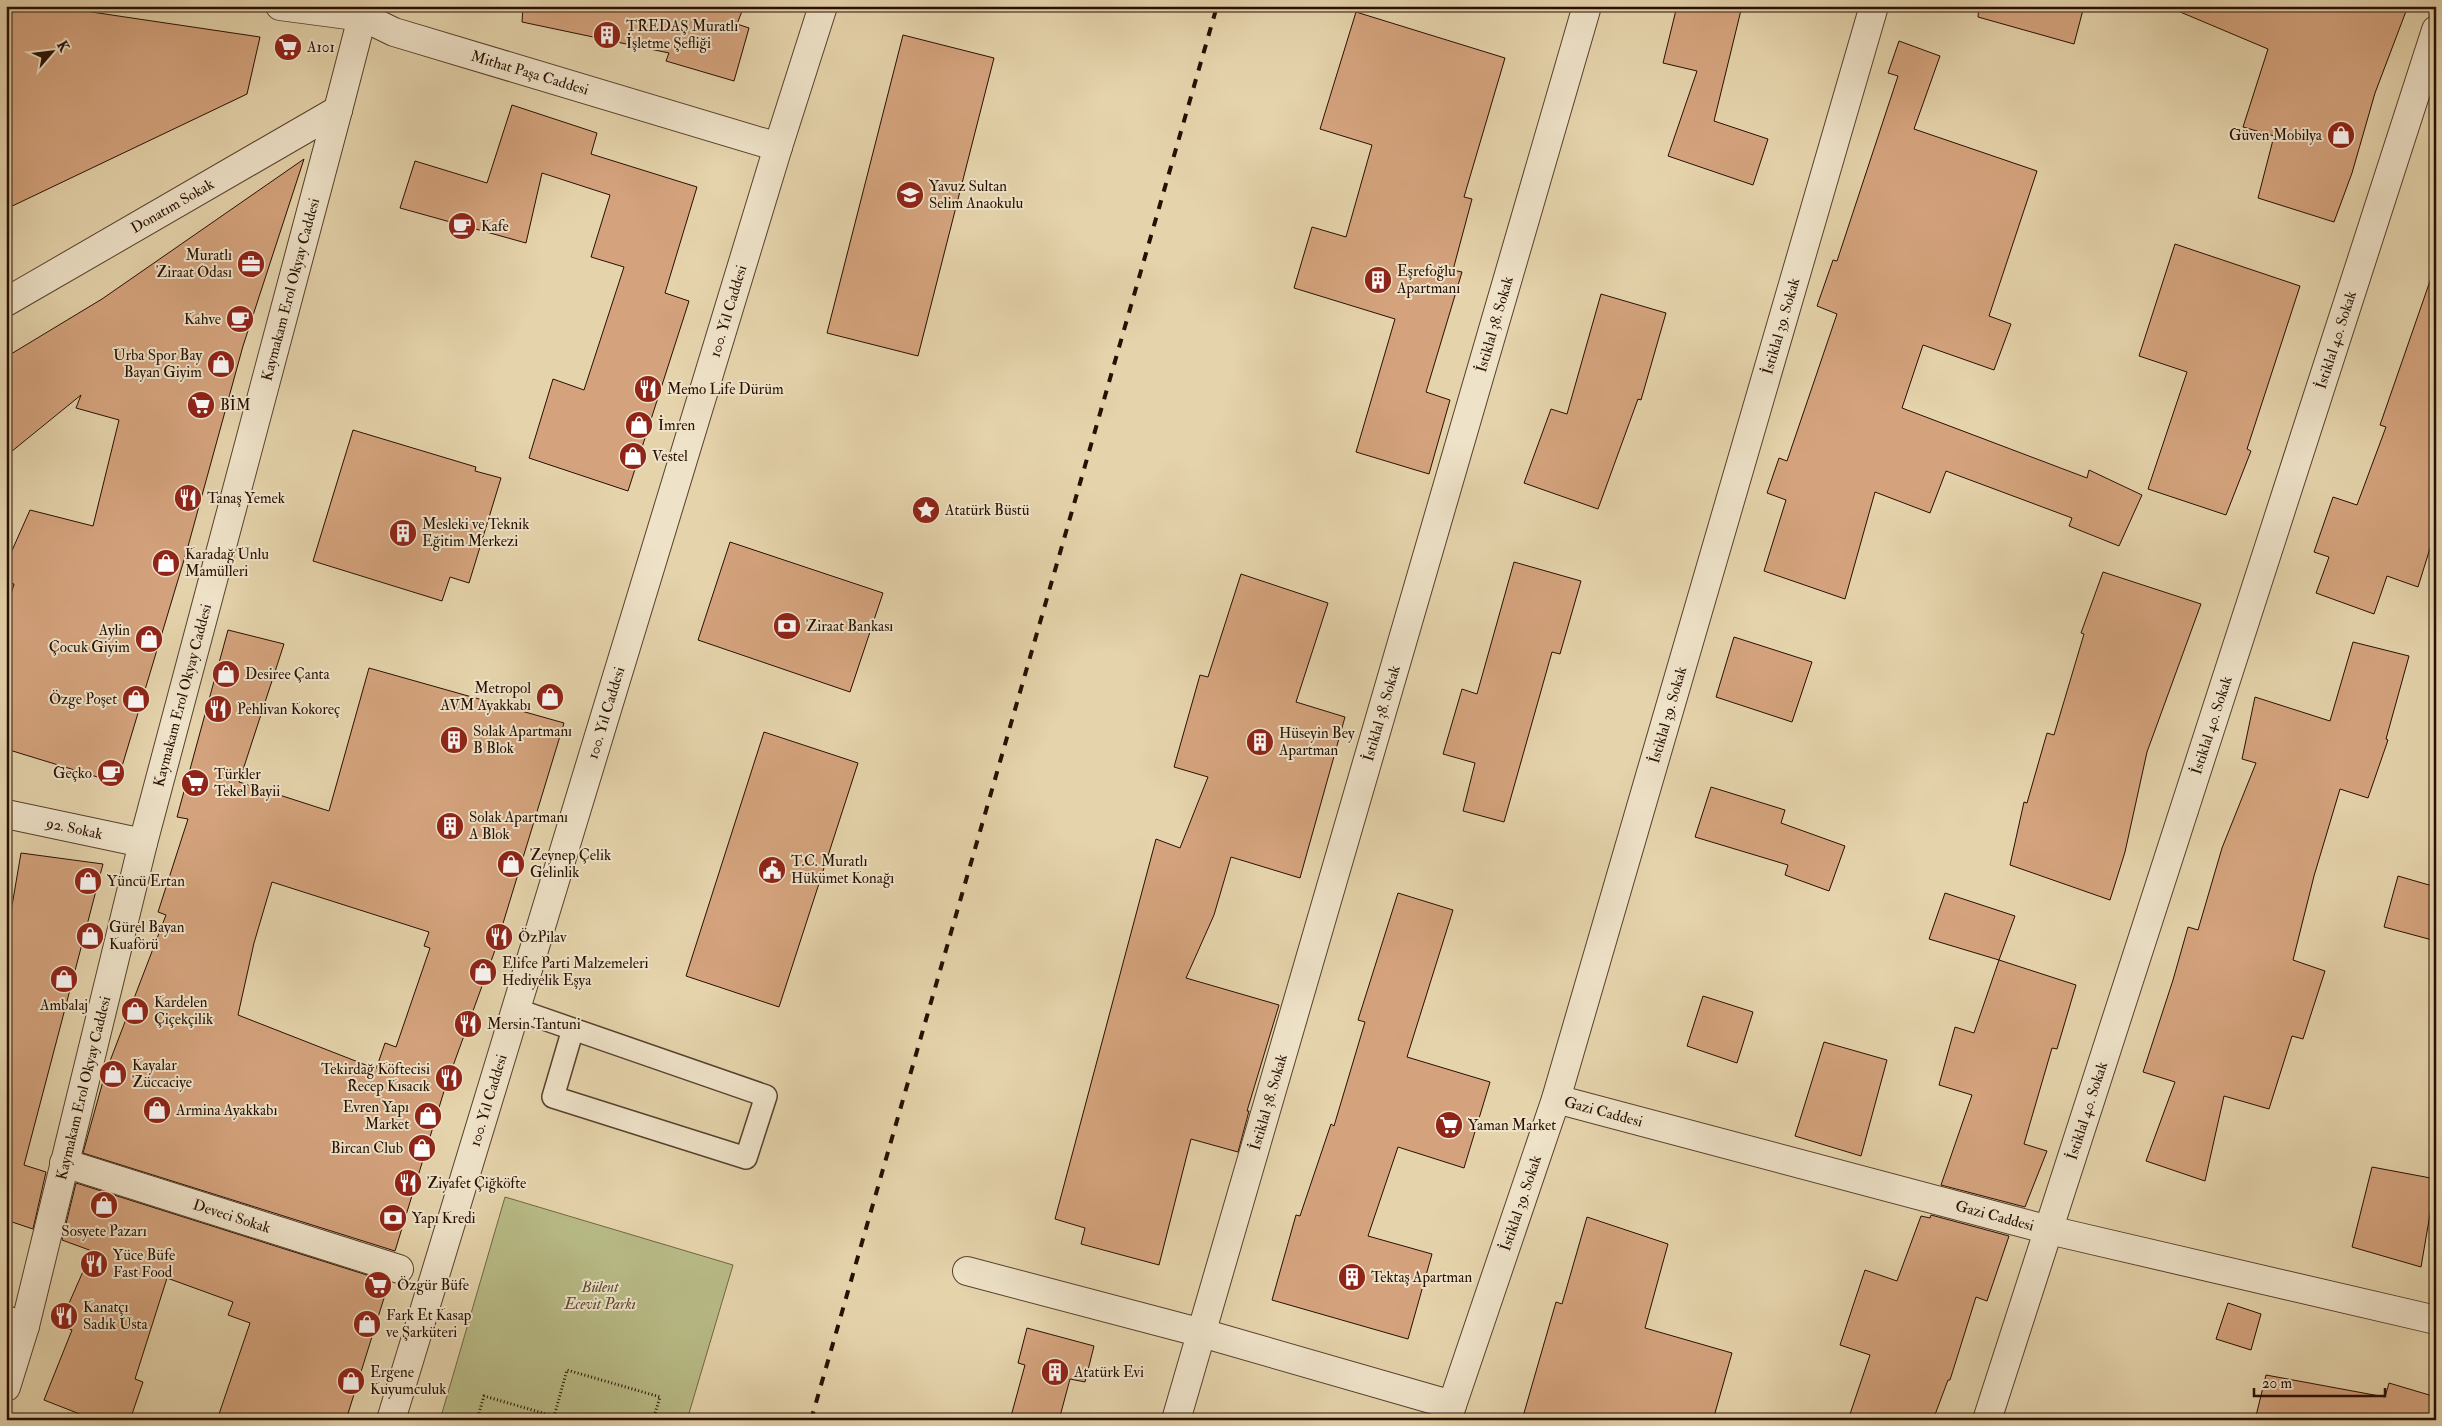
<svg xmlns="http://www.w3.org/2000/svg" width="2442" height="1426" viewBox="0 0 2442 1426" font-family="'IM FELL Double Pica',serif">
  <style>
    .green { fill: #b8bb86; stroke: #706544 }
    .building { fill: #d4a37d; stroke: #280f02; fill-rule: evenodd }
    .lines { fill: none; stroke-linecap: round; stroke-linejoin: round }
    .service-casing { stroke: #57402c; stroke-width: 24 }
    .pedestrian-casing { stroke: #57402c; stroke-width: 30 }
    .minor-casing { stroke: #57402c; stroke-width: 30 }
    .tertiary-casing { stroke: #57402c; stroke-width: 30 }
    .path { stroke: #280f02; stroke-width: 3; stroke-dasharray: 1 2.5; stroke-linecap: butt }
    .service { stroke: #eee2c8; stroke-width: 21 }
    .pedestrian { stroke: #eee2c8; stroke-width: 28 }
    .minor { stroke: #eee2c8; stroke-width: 28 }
    .tertiary { stroke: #eee2c8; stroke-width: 28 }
    .rail { stroke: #280f02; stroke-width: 4; stroke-dasharray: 9 9; stroke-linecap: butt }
    .labels { text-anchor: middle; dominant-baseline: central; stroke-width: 4; stroke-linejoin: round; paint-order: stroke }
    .poi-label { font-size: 15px; fill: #280f02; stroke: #eee2c8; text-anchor: start }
    .street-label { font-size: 15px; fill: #280f02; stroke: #eee2c8 }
    .park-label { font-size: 15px; font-style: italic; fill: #5a4b30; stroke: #eee2c8 }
  </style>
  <rect width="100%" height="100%" fill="#e5d3ab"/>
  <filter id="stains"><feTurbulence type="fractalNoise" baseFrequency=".004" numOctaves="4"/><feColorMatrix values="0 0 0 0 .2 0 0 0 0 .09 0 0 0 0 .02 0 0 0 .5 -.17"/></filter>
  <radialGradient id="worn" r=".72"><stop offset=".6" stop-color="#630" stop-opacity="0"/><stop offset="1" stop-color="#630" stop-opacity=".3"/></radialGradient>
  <path class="green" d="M505 1197 733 1265 687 1420H440Z"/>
  <path class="building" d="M6 6H51L260 37 247 94 6 209Z
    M523 6H744L737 24 749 28 734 81 666 61 669 53 522 22Z
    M1677 6H1742L1714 121 1768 139 1753 185 1668 156 1697 71 1663 63Z
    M1979 6H2084L2074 44 1978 17Z
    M2166 6H2408L2375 93 2352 173 2334 222 2258 198 2274 136 2243 127 2268 49Z
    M1356 12 1505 58 1464 197 1472 199 1453 270 1462 272 1426 392 1450 400 1429 474 1356 452 1395 319 1294 288 1312 227 1346 237 1372 145 1320 129Z
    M903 35 994 58 918 356 827 333Z
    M1899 41 1940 56 1914 129 2037 171 1989 316 2011 324 1994 370 1923 345 1902 408 2087 478 2089 470 2142 495 2119 546 2069 526 2072 518 1946 471 1930 513 1875 492 1845 599 1764 571 1786 500 1767 493 1779 458 1787 461 1837 314 1817 306 1833 260 1837 261 1898 76 1888 73Z
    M512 105 597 133 591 154 697 187 665 293 689 301 628 491 529 458 553 379 584 390 624 267 591 257 610 195 542 173 526 243 400 208 415 161 487 183Z
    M304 159 243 346 187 550 117 783 6 749V612L14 584 6 582V564L30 510 93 526 119 420 76 408 81 395 6 456V357L102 299Z
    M2175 244 2300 286 2247 449 2251 451 2226 515 2148 489 2187 372 2139 356Z
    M2430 281 2436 282V529L2418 587 2387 576 2374 614 2316 593 2329 557 2314 552 2333 497 2357 505 2386 427 2380 425Z
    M1601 294 1666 313 1641 400 1638 399 1598 509 1524 483 1551 409 1567 414Z
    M353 430 476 467 475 471 501 478 469 583 450 577 442 601 313 561Z
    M730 542 883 593 850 692 698 640Z
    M1514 562 1581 581 1560 654 1552 652 1504 822 1463 811 1475 763 1443 754 1462 689 1477 694Z
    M2103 572 2201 604 2147 752 2125 852 2110 900 2010 865 2024 802 2027 803 2047 733 2054 735 2084 634 2081 633Z
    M1241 574 1328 603 1296 702 1345 717 1300 878 1231 857 1214 915 1186 978 1279 1005 1247 1111H1249L1238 1152 1191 1139 1159 1265 1081 1244 1085 1228 1055 1219 1156 839 1180 848 1208 777 1174 767 1200 675 1208 677Z
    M228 630 284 644 239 782 329 811 369 668 564 723 494 953 445 1088 395 1251 83 1153 105 1074 166 915 158 912 188 819 177 817ZM272 882 429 932 424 946 430 948 396 1047 385 1043 376 1069 238 1015 254 943Z
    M1734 637 1812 662 1792 722 1716 697Z
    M2353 642 2409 656 2386 739 2388 740 2368 798 2340 789 2314 876 2293 960 2325 971 2303 1039 2292 1036 2269 1109 2224 1096 2205 1181 2146 1161 2175 1082 2143 1072 2173 980 2188 927 2198 930 2222 848 2256 763 2242 759 2255 697 2330 721Z
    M764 732 858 763 779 1007 686 976Z
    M1711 787 1785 810 1781 823 1845 846 1829 891 1785 875 1788 865 1695 837Z
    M21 853 103 864 24 1165 46 1172 33 1229 6 1220V941Z
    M2398 876 2436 887V941L2384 927Z
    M1398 893 1453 910 1407 1057 1490 1082 1464 1168 1398 1147 1368 1236 1432 1254 1408 1339 1272 1300 1296 1215 1300 1216 1331 1124 1334 1126 1365 1022 1358 1020Z
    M1945 893 2015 916 1999 960 1929 939Z
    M1999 960 2076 985 2057 1049 2052 1048 2024 1144 2047 1151 2025 1207 1941 1185 1972 1095 1939 1085 1955 1027 1974 1033Z
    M1703 996 1753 1012 1737 1063 1687 1046Z
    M1824 1042 1887 1060 1861 1156 1795 1136Z
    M2372 1167 2436 1179 2421 1267 2352 1247Z
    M76 1183 389 1282 346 1420H217L250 1323 228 1315 233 1302 167 1278 135 1379 143 1382 130 1420H95L44 1400 72 1330 59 1326 92 1251 62 1240Z
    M1931 1215 2009 1236 1987 1301 1976 1297 1950 1380H1948L1933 1420H1848L1870 1355 1840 1345 1865 1270 1897 1281 1921 1216 1930 1218Z
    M1587 1217 1668 1244 1645 1328 1732 1353 1713 1420H1522L1556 1302 1562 1304Z
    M2228 1303 2261 1314 2251 1350 2216 1339Z
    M1027 1328 1094 1346 1085 1382 1070 1379 1059 1420H1010L1025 1365 1018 1363Z
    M2266 1375 2385 1397 2389 1383 2436 1397V1420H2255Z"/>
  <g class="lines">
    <defs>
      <path id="service" d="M515 1009 766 1096 746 1158 553 1097 573 1029"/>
      <g id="pedestrian">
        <path id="s1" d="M6 1387 25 1326 143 843 338 110"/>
      </g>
      <g id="minor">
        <path id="s2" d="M6 302 338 110"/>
        <path id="s3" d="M6 814 143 843"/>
        <path id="s4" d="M64 1163 399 1269"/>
        <path d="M967 1271 1202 1333 1452 1405"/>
        <path d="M6 1320 25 1326"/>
        <path id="s5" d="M1176 1420 1587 6"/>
        <path id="s6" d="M1447 1420 1556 1099 1874 6"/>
        <path id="s7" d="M1987 1420 2436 30"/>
      </g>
      <g id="tertiary">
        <path id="s8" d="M280 6 363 17 394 32 778 147"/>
        <path d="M338 110 365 6"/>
        <path id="s9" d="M1556 1099 2049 1230 2436 1320"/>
        <path id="s10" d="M391 1420 778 147 823 6"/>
      </g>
    </defs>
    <use href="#service" class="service-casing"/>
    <use href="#pedestrian" class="pedestrian-casing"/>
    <use href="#minor" class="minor-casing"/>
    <use href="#tertiary" class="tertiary-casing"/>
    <path class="path" d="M477 1420 484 1396 553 1416
      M553 1420 567 1370 660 1397 653 1420"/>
    <use href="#service" class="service"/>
    <use href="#pedestrian" class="pedestrian"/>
    <use href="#minor" class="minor"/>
    <use href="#tertiary" class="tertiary"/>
    <path class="rail" d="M811 1420 1217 6"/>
  </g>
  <defs>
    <symbol id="building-disc" viewBox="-11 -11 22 22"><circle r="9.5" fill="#8f2418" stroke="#eee2c8"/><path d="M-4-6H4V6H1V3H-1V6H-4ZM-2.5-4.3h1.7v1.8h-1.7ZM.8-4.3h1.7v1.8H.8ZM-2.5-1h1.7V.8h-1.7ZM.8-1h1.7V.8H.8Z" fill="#fff"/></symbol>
    <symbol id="supermarket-disc" viewBox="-11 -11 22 22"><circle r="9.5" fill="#8f2418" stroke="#eee2c8"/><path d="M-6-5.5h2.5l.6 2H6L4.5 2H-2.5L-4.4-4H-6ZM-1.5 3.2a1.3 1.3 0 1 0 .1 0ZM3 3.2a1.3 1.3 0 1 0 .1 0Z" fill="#fff"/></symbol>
    <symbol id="shop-disc" viewBox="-11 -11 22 22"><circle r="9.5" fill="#8f2418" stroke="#eee2c8"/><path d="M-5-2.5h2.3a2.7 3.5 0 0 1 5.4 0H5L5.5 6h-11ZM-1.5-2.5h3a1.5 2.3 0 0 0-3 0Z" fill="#fff"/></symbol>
    <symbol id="school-disc" viewBox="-11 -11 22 22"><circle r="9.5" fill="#8f2418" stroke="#eee2c8"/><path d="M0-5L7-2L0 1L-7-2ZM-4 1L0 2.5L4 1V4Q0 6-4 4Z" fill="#fff"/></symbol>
    <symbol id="cafe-disc" viewBox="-11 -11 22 22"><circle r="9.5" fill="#8f2418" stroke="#eee2c8"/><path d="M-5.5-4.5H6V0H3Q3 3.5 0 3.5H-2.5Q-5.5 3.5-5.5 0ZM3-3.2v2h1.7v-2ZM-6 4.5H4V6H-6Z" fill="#fff"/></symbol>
    <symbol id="office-disc" viewBox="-11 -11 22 22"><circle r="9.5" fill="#8f2418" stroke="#eee2c8"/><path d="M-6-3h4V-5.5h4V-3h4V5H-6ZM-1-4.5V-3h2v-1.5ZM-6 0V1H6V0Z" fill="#fff"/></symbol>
    <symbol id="restaurant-disc" viewBox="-11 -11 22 22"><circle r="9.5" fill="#8f2418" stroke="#eee2c8"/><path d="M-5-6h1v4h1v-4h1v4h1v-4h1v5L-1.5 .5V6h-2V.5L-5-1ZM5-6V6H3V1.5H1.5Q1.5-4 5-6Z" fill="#fff"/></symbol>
    <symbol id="sight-disc" viewBox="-11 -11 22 22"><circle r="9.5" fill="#8f2418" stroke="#eee2c8"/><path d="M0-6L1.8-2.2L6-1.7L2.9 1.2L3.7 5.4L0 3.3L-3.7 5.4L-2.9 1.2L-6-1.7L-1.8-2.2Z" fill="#fff"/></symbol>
    <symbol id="bank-disc" viewBox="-11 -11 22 22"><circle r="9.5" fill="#8f2418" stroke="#eee2c8"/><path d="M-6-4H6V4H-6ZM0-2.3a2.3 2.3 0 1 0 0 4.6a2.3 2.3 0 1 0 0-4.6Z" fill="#fff"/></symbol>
    <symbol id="civic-disc" viewBox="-11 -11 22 22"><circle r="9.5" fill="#8f2418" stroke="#eee2c8"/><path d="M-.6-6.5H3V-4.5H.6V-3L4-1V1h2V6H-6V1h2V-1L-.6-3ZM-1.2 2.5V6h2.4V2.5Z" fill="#fff"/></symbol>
  </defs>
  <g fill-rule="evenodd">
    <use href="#building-disc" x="591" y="19" width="32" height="32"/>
    <use href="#supermarket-disc" x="272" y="31" width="32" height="32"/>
    <use href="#shop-disc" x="2325" y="119" width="32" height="32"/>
    <use href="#school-disc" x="894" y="179" width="32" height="32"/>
    <use href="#cafe-disc" x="446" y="210" width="32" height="32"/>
    <use href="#office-disc" x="235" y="248" width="32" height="32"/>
    <use href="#building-disc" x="1362" y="264" width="32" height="32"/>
    <use href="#cafe-disc" x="224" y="303" width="32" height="32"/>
    <use href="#shop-disc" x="205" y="348" width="32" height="32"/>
    <use href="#restaurant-disc" x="632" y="373" width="32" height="32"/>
    <use href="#supermarket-disc" x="185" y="389" width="32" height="32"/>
    <use href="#shop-disc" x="623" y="409" width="32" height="32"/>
    <use href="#shop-disc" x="617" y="440" width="32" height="32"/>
    <use href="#restaurant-disc" x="172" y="482" width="32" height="32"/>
    <use href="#sight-disc" x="910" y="494" width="32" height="32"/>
    <use href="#building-disc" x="387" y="517" width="32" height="32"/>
    <use href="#shop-disc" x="150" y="547" width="32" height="32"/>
    <use href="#bank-disc" x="771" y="610" width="32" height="32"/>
    <use href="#shop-disc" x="133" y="623" width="32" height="32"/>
    <use href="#shop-disc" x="210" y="658" width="32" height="32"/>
    <use href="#shop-disc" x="534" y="681" width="32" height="32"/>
    <use href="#shop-disc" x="120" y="683" width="32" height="32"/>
    <use href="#restaurant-disc" x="202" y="693" width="32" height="32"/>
    <use href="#building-disc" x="438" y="724" width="32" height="32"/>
    <use href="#building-disc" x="1244" y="726" width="32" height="32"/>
    <use href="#cafe-disc" x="95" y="757" width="32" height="32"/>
    <use href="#supermarket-disc" x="179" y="767" width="32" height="32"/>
    <use href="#building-disc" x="434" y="810" width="32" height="32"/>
    <use href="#shop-disc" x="495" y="848" width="32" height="32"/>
    <use href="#civic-disc" x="756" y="854" width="32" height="32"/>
    <use href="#shop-disc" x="72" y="865" width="32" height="32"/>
    <use href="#shop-disc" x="74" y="920" width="32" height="32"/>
    <use href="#restaurant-disc" x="483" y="921" width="32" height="32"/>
    <use href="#shop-disc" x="467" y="956" width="32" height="32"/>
    <use href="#shop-disc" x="48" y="963" width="32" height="32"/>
    <use href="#shop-disc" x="119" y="995" width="32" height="32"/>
    <use href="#restaurant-disc" x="452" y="1008" width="32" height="32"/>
    <use href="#shop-disc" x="97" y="1058" width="32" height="32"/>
    <use href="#restaurant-disc" x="433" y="1062" width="32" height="32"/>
    <use href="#shop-disc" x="141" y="1094" width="32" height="32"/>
    <use href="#shop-disc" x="412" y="1100" width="32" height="32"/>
    <use href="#supermarket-disc" x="1433" y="1109" width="32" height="32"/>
    <use href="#shop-disc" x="406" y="1132" width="32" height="32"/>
    <use href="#restaurant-disc" x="392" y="1167" width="32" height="32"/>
    <use href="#shop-disc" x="88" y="1189" width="32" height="32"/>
    <use href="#bank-disc" x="377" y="1202" width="32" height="32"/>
    <use href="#restaurant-disc" x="78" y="1248" width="32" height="32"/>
    <use href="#building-disc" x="1336" y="1261" width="32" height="32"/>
    <use href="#supermarket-disc" x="362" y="1269" width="32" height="32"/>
    <use href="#restaurant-disc" x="48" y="1300" width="32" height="32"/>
    <use href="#shop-disc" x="351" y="1308" width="32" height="32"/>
    <use href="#building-disc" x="1039" y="1356" width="32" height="32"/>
    <use href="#shop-disc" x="335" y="1365" width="32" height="32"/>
  </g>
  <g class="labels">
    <g class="poi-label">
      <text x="626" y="26">TREDAŞ Muratlı<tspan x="626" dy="17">İşletme Şefliği</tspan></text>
      <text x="307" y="47">A101</text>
      <text x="2322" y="135" text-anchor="end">Güven Mobilya</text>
      <text x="929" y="186">Yavuz Sultan<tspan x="929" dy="17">Selim Anaokulu</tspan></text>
      <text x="481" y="226">Kafe</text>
      <text x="232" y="255" text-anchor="end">Muratlı<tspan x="232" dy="17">Ziraat Odası</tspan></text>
      <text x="1397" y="271">Eşrefoğlu<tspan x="1397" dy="17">Apartmanı</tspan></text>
      <text x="221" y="319" text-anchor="end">Kahve</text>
      <text x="202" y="355" text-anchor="end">Urba Spor Bay<tspan x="202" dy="17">Bayan Giyim</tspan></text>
      <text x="667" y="389">Memo Life Dürüm</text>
      <text x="220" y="405">BİM</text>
      <text x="658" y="425">İmren</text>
      <text x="652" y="456">Vestel</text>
      <text x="207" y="498">Tanaş Yemek</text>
      <text x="945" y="510">Atatürk Büstü</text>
      <text x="422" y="524">Mesleki ve Teknik<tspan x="422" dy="17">Eğitim Merkezi</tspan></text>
      <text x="185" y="554">Karadağ Unlu<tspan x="185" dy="17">Mamülleri</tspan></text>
      <text x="806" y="626">Ziraat Bankası</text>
      <text x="130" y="630" text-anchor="end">Aylin<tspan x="130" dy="17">Çocuk Giyim</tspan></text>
      <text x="245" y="674">Desiree Çanta</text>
      <text x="531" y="688" text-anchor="end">Metropol<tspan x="531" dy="17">AVM Ayakkabı</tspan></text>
      <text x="117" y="699" text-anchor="end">Özge Poşet</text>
      <text x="237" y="709">Pehlivan Kokoreç</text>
      <text x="473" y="731">Solak Apartmanı<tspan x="473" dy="17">B Blok</tspan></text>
      <text x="1279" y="733">Hüseyin Bey<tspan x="1279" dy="17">Apartman</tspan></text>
      <text x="92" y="773" text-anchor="end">Geçko</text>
      <text x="214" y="774">Türkler<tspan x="214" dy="17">Tekel Bayii</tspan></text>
      <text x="469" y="817">Solak Apartmanı<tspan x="469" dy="17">A Blok</tspan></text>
      <text x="530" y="855">Zeynep Çelik<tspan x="530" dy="17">Gelinlik</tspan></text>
      <text x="791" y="861">T.C. Muratlı<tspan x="791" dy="17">Hükümet Konağı</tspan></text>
      <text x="107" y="881">Yüncü Ertan</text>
      <text x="109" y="927">Gürel Bayan<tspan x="109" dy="17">Kuaförü</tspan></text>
      <text x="518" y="937">ÖzPilav</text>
      <text x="502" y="963">Elifce Parti Malzemeleri<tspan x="502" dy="17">Hediyelik Eşya</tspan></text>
      <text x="154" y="1002">Kardelen<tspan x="154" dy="17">Çiçekçilik</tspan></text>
      <text x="64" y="1005" text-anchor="middle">Ambalaj</text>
      <text x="487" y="1024">Mersin Tantuni</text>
      <text x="132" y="1065">Kayalar<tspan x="132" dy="17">Züccaciye</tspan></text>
      <text x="430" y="1069" text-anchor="end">Tekirdağ Köftecisi<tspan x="430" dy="17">Recep Kısacık</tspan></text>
      <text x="409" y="1107" text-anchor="end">Evren Yapı<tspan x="409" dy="17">Market</tspan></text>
      <text x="176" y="1110">Armina Ayakkabı</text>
      <text x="1468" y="1125">Yaman Market</text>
      <text x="403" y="1148" text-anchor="end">Bircan Club</text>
      <text x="427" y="1183">Ziyafet Çiğköfte</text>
      <text x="412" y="1218">Yapı Kredi</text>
      <text x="104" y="1231" text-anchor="middle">Sosyete Pazarı</text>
      <text x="113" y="1255">Yüce Büfe<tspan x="113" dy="17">Fast Food</tspan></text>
      <text x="1371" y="1277">Tektaş Apartman</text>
      <text x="397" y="1285">Özgür Büfe</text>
      <text x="83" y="1307">Kanatçı<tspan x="83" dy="17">Sadık Usta</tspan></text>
      <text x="386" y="1315">Fark Et Kasap<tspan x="386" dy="17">ve Şarküteri</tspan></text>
      <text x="370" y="1372">Ergene<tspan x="370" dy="17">Kuyumculuk</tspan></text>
      <text x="1074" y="1372">Atatürk Evi</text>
    </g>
    <g class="street-label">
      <text stroke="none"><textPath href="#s8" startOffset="260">Mithat Paşa Caddesi</textPath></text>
      <text stroke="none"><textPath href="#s2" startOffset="192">Donatım Sokak</textPath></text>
      <text stroke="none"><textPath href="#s1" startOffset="1134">Kaymakam Erol Okyay Caddesi</textPath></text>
      <text stroke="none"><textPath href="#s10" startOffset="1159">100. Yıl Caddesi</textPath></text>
      <text stroke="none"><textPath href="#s5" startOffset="1141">İstiklal 38. Sokak</textPath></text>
      <text stroke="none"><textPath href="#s6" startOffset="1144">İstiklal 39. Sokak</textPath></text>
      <text stroke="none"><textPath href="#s7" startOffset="1135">İstiklal 40. Sokak</textPath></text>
      <text stroke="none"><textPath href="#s1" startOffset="714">Kaymakam Erol Okyay Caddesi</textPath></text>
      <text stroke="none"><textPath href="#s10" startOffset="739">100. Yıl Caddesi</textPath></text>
      <text stroke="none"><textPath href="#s5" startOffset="736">İstiklal 38. Sokak</textPath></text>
      <text stroke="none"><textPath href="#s6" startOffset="739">İstiklal 39. Sokak</textPath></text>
      <text stroke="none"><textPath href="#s7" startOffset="730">İstiklal 40. Sokak</textPath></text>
      <text stroke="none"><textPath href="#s3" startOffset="70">92. Sokak</textPath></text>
      <text stroke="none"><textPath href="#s1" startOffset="309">Kaymakam Erol Okyay Caddesi</textPath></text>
      <text stroke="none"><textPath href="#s10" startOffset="334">100. Yıl Caddesi</textPath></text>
      <text stroke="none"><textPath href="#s5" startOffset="331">İstiklal 38. Sokak</textPath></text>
      <text stroke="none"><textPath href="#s7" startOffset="325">İstiklal 40. Sokak</textPath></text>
      <text stroke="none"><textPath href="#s9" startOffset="49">Gazi Caddesi</textPath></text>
      <text stroke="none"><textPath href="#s6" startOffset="229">İstiklal 39. Sokak</textPath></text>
      <text stroke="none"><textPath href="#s4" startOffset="176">Deveci Sokak</textPath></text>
      <text stroke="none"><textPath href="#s9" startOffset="454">Gazi Caddesi</textPath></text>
    </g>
    <g class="park-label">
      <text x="600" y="1287">Bülent<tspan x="600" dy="17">Ecevit Parkı</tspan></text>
    </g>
  </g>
  <rect width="2442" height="1426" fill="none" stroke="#e5d3ab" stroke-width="25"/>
  <rect x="8" y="8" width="2427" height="1411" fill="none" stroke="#280f02" stroke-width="2.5"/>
  <rect x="12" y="12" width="2417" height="1401" fill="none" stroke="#280f02"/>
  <g transform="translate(52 52) rotate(62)" stroke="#eee2c8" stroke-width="4" paint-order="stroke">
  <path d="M0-4L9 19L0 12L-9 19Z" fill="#280f02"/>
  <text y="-8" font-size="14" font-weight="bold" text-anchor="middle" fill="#280f02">K</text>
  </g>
  <path d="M2254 1388v8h131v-8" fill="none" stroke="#280f02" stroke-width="2.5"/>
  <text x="2262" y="1388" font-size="15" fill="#280f02" stroke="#eee2c8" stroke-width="4" paint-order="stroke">20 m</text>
  <rect width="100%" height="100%" filter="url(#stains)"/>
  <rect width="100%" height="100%" fill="url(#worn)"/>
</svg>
